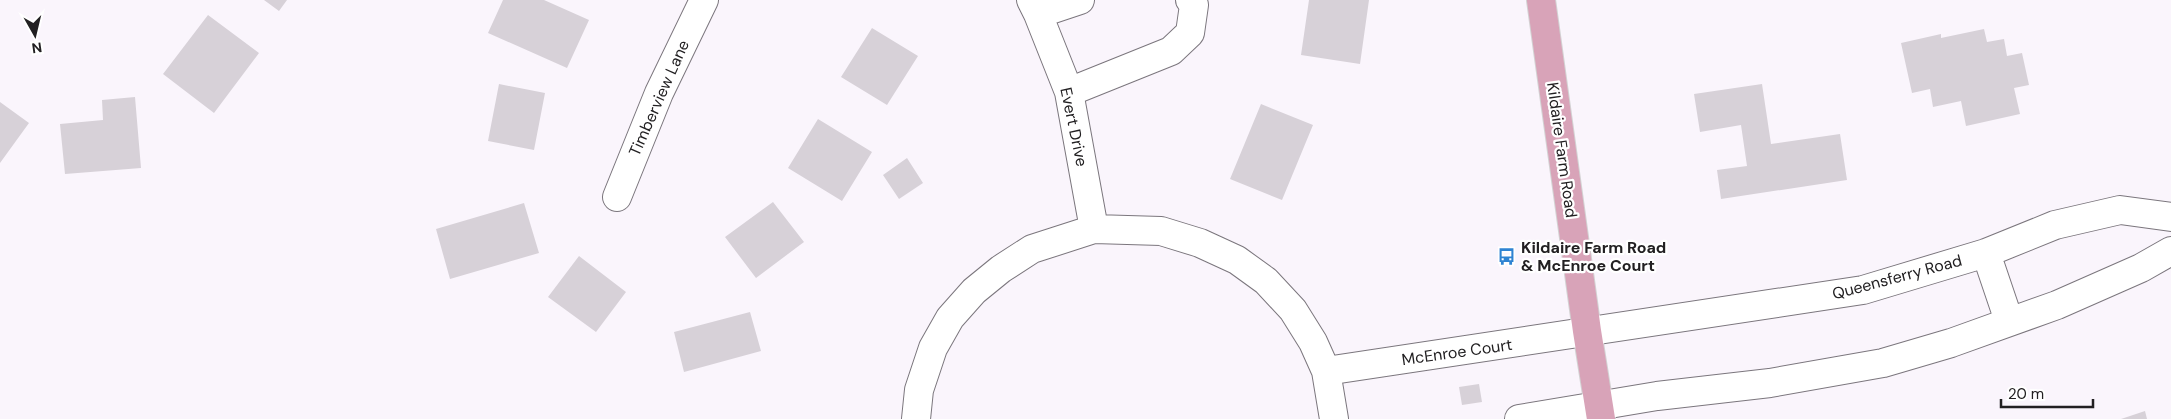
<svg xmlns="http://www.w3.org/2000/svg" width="2171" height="419" viewBox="0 0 2171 419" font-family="'DM Sans',sans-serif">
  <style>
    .building { fill: #d7d1d8 }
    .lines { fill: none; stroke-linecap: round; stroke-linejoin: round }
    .minor-casing { stroke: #7b767d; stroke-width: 30 }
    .major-casing { stroke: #d3d2d3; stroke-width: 30 }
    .minor { stroke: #fff; stroke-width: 28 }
    .major { stroke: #d8a3b8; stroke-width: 28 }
    .labels { text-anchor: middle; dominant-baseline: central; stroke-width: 4.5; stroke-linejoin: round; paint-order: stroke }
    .street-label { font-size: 16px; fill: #222022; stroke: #fff }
    .poi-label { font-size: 16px; font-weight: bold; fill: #222022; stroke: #fff; text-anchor: start }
  </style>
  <rect width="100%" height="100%" fill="#faf5fc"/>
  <path class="building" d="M264 0H287L279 11Z
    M503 0H544L589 20 567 68 488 33Z
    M1309 0H1369L1360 64 1301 55Z
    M208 15 259 53 214 113 163 74Z
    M872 28 918 56 887 105 841 77Z
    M1984 29 1987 42 2004 39 2007 56 2022 53 2029 85 2014 88 2020 114 1966 126 1961 101 1933 107 1930 89 1912 93 1901 43 1941 34V38Z
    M499 84 545 93 534 150 488 141Z
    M1762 84 1771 144 1840 134 1847 180 1721 199 1717 170 1747 166 1741 125 1700 132 1694 94Z
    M135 97 141 168 65 174 60 124 103 120 102 100Z
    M0 102 29 123 0 163Z
    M1261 104 1313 125 1282 200 1230 179Z
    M818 119 872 152 842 201 788 168Z
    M907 158 923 183 899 199 883 175Z
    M773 202 804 242 756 278 725 237Z
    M524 203 539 253 450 279 436 229Z
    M579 256 626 292 596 332 548 297Z
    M750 312 761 351 684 372 674 332Z
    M1479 384 1482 402 1462 405 1459 387Z
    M2145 411 2147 419H2121Z"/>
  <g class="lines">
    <defs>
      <path id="minor" d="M1031 0 1038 14 1069 92 1094 229
        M1038 14 1080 0
        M1069 92 1171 51 1190 33 1194 5 1190 0
        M617 197 659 93 704 0
        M1986 253 2009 321
        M1326 371 1863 290 1986 253 2055 225 2120 210 2171 217
        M916 419 919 390 933 348 950 318 974 291 1001 269 1032 249 1094 229 1161 231 1200 243 1237 260 1266 281 1293 310 1313 342 1326 371 1334 419
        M1519 419 1657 396 1770 383 1883 363 1951 343 2057 305 2141 268 2171 251"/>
      <path id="major" d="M1541 0 1587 331 1601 419"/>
    </defs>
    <use href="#minor" class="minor-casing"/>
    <use href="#major" class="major-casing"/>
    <use href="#minor" class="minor"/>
    <use href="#major" class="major"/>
  </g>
  <defs>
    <symbol id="bus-bare" viewBox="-9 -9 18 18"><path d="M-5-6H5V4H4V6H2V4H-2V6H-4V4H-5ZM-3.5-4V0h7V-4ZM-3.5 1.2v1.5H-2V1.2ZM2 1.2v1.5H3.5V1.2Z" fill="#2e83d2" stroke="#fff" stroke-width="2.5" paint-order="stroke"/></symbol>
  </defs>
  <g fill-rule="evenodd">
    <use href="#bus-bare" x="1494" y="244" width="25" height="25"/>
  </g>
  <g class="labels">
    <g class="street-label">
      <text transform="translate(659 98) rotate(-66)">Timberview Lane</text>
      <text transform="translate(1074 127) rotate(78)">Evert Drive</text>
      <text transform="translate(1562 150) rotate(82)">Kildaire Farm Road</text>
      <text transform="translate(1897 277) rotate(-15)">Queensferry Road</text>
      <text transform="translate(1457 352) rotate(-8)">McEnroe Court</text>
    </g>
    <g class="poi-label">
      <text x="1521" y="247">Kildaire Farm Road<tspan x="1521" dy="18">&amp; McEnroe Court</tspan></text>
    </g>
  </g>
  <g transform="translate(35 35) rotate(172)" stroke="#ffffff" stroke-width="4" paint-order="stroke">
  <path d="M0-4L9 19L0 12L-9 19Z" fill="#222022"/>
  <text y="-8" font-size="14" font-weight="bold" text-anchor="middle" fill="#222022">N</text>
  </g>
  <path d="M2001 399v8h92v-8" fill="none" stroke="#222022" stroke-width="2.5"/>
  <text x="2008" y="399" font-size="15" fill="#222022" stroke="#ffffff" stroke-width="4" paint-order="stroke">20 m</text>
</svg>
